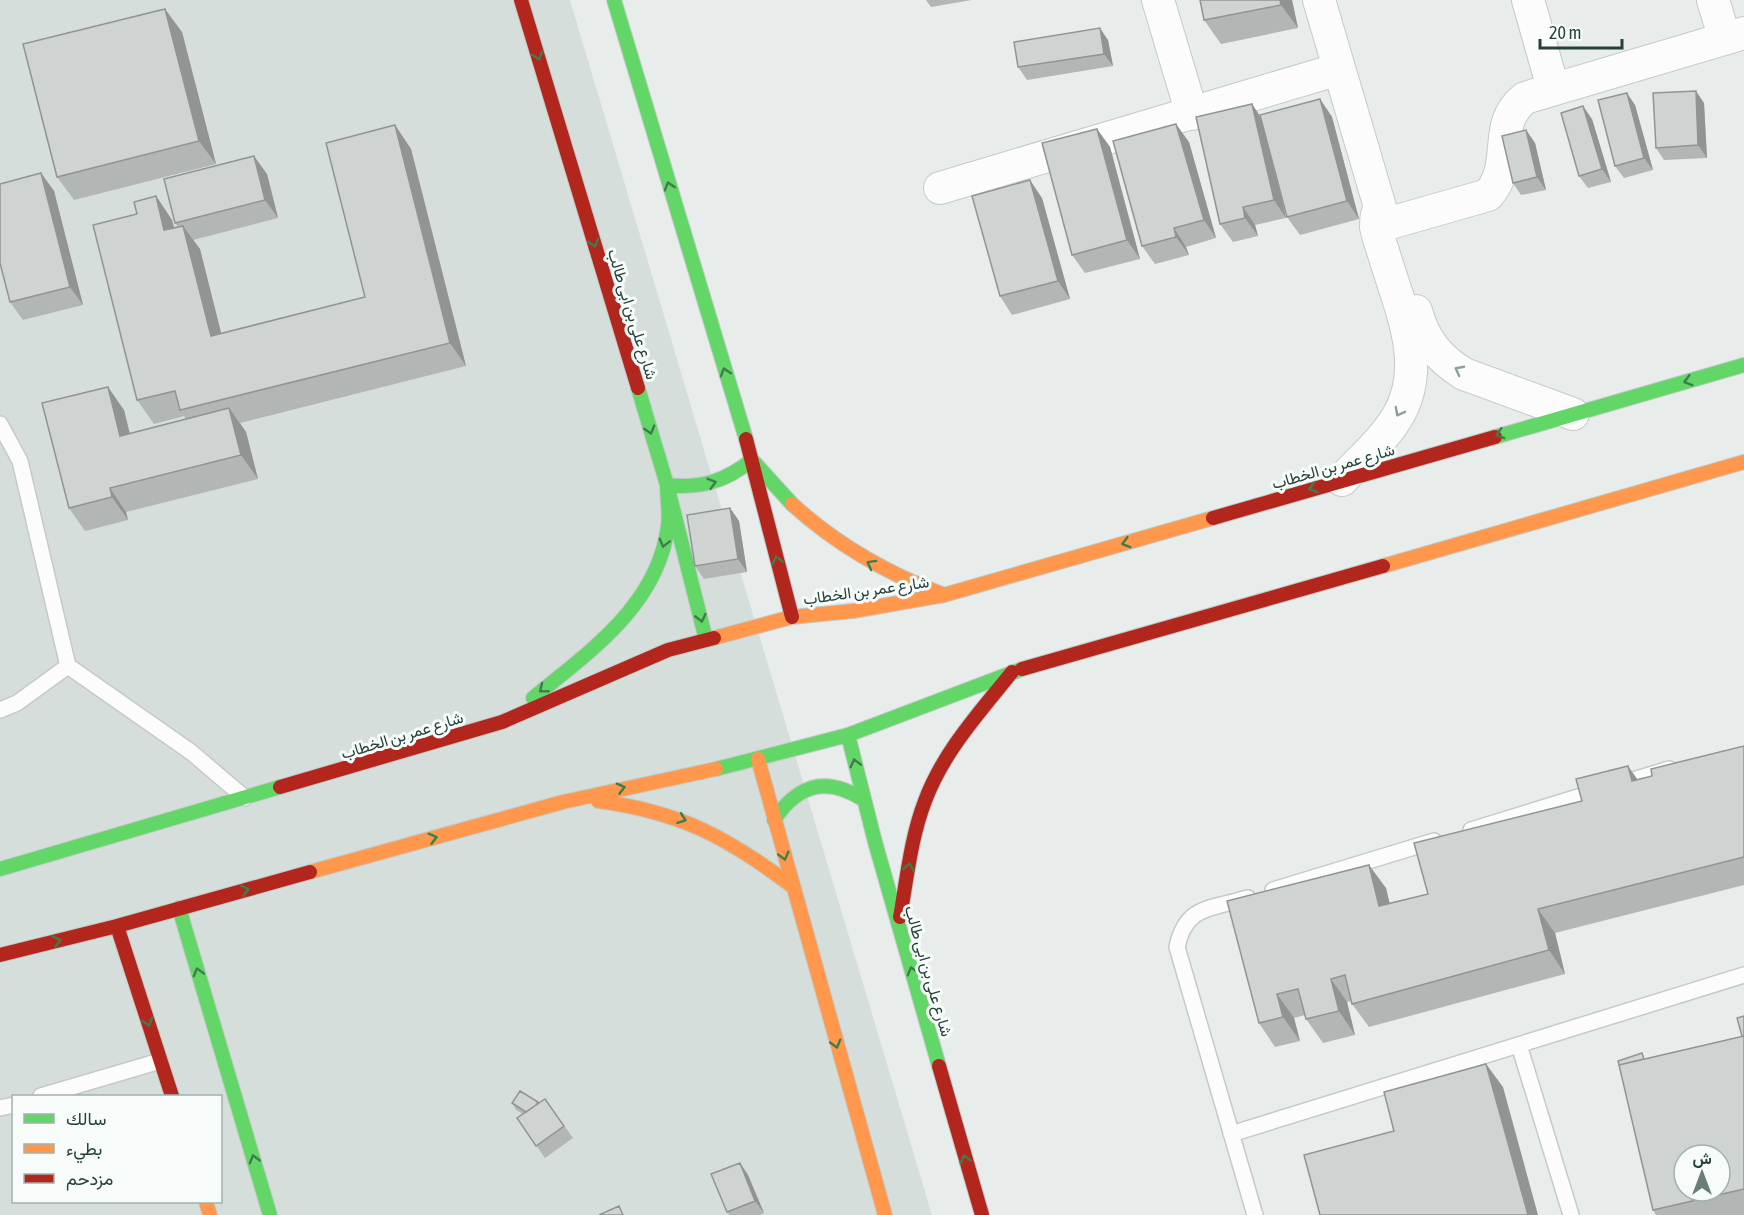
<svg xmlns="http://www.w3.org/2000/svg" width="1744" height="1215" viewBox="0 0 1744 1215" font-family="'Asap Condensed',Vazirmatn,sans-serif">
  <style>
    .built { fill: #d6dedb; fill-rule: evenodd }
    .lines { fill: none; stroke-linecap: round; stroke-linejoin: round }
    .lane-casing { stroke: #c5cac8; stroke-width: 18 }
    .street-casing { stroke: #c5cac8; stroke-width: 34 }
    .fast-casing { stroke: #c3cbc8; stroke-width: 16 }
    .slow-casing { stroke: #c3cbc8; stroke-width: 16 }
    .jam-casing { stroke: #c3cbc8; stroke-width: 16 }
    .lane { stroke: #fcfcfc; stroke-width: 15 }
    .street { stroke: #fcfcfc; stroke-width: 32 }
    .fast { stroke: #63d668; stroke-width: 14 }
    .slow { stroke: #ff974d; stroke-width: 14 }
    .jam { stroke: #b3261e; stroke-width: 14 }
    .wall { fill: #b2b6b5 }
    .shaded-wall { fill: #919493 }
    .building { fill: #cfd4d2; stroke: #919493; stroke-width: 1.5; fill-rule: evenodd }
    .oneway { stroke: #3d7d4c }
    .oneway2 { stroke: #909f9b }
    .labels { text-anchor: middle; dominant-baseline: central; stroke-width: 6; stroke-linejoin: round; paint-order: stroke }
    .street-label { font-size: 16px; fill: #24423a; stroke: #f7fbf9 }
  </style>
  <rect width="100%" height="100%" fill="#e8edeb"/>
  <path class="built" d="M0 0H570L932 1215H0ZM14 1096H220V1202H14Z"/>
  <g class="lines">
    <defs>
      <path id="lane" d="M0 424 20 461 68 666 191 752 245 798
        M0 710 17 703 68 666
        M1471 830 1669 769
        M1273 890 1434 841
        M1248 898C1211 909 1186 905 1177 947L1255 1215
        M1519 1045 1571 1215
        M41 1096 160 1061
        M0 1108 14 1105
        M1231 1134 1744 975"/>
      <path id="street" d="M1158 0 1192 114
        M1319 0 1380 207C1372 222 1378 236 1383 251 1398 304 1428 362 1399 414 1385 439 1361 459 1342 480
        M1528 0 1553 88
        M1713 0 1725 39
        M940 188 1339 69
        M1376 227 1488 195C1516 164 1491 124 1525 98L1744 33
        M1416 311C1424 340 1438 358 1464 374L1573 414"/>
      <path id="fast" d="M614 0 746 439
        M638 388 667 485 706 640
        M1495 437 1744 365
        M533 698C590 651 658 605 668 526 670 513 667 499 667 485 700 489 726 481 752 460L792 504
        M848 735 875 842 939 1066
        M716 769 848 735 1022 669
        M774 820C798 784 827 776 864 800
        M0 869 280 787
        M179 908 270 1215"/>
      <path id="slow" d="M792 504C837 545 886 573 942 594
        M1383 566 1744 462
        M714 638 792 617 853 611 944 595 1213 518
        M758 759 885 1215
        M598 801C680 812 727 837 792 886
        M310 872 563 802 716 769
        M206 1202 210 1215"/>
      <path id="jam" d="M521 0 638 388
        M746 439 792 617
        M1213 518 1495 437
        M1022 669 1383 566
        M280 787 502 722 668 650 714 638
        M900 917C907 878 911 837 925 801 943 752 980 712 1012 672
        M117 926 172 1096
        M0 955 117 926 310 872
        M939 1066 982 1215"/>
    </defs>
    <use href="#lane" class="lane-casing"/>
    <use href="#street" class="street-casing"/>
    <use href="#fast" class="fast-casing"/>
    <use href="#slow" class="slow-casing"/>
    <use href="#jam" class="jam-casing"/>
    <use href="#lane" class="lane"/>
    <use href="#street" class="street"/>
    <use href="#fast" class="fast"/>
    <use href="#slow" class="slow"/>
    <use href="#jam" class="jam"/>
  </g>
  <path class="wall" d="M926 0H972L931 7Z
    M1200 0H1292L1298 28 1221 44 1204 20Z
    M182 32 216 164 74 200 57 177Z
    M1108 40 1113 66 1027 80 1018 67Z
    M1320 99 1332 117 1359 219 1300 235 1287 217 1279 186 1286 218 1255 225 1258 236 1233 242 1220 224 1252 104 1260 117Z
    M1704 103 1707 158 1664 160 1656 148Z
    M1635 105 1653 170 1624 178 1615 166Z
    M1592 119 1611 182 1588 188 1579 176Z
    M395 125 411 149 466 366 240 423 246 432 258 479 126 512 128 520 85 531 69 508 124 410 130 434 186 419 184 416 154 424 137 400V214L156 196 172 220 174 228 178 227 175 223 267 174 278 218 193 240 200 249 221 334 365 297Z
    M1097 129 1110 147 1140 259 1085 273 1072 255Z
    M1526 130 1535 143 1546 190 1521 195 1513 183Z
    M1189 142 1216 238 1186 247 1189 255 1155 264 1142 246Z
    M41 173 54 191 83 305 23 320 10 302Z
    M1042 198 1070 299 1012 315 1000 296Z
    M730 508 739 521 747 572 704 579 695 566Z
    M1744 746V885L1555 933 1565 974 1369 1027 1352 1004V1001L1347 1002 1355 1035 1323 1043 1306 1019 1305 1015 1294 1018 1300 1041 1275 1047 1259 1023 1227 901 1386 888 1389 903 1428 894 1582 801 1638 780 1652 776Z
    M1744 1016V1215H1656L1653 1210 1646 1058 1742 1036Z
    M545 1099 573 1138 545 1158 517 1118 523 1114 516 1110 512 1103 538 1102 539 1103Z
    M740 1163 748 1175 764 1213 760 1215H729L727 1212Z"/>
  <path class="shaded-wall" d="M1280 0H1292L1298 28 1281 5Z
    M165 9 182 32 216 164 199 141Z
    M1100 28 1108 40 1113 66 1104 54Z
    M1696 91 1704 103 1707 158 1698 145Z
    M1627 93 1635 105 1653 170 1644 158Z
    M1320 99 1332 117 1359 219 1347 201Z
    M1252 104 1264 122 1286 218 1274 200Z
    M1583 106 1592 119 1611 182 1602 169Z
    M1176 124 1189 142 1216 238 1204 220Z
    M395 125 411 149 466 366 450 343Z
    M1097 129 1110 147 1140 259 1127 240Z
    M1526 130 1535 143 1546 190 1537 177Z
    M254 156 267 174 278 218 265 200Z
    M41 173 54 191 83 305 70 287Z
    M1030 180 1042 198 1070 299 1058 281Z
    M156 196 172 220 181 254 164 230Z
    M1243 207 1255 225 1258 236 1245 218Z
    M183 226 200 249 228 360 211 336Z
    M1174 228 1186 247 1189 255 1176 237Z
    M108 387 124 410 136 460 120 436Z
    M229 408 246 432 258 479 241 455Z
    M110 488 126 512 128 520 112 497Z
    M730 508 739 521 747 572 738 559Z
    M1628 766 1645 790 1632 781Z
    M1369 865 1386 888 1396 929 1379 906Z
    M1538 909 1555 933 1565 974 1549 950Z
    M1331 979 1347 1002 1355 1035 1339 1011Z
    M1277 994 1294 1018 1300 1041 1283 1017Z
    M1486 1064 1503 1087 1538 1215H1528Z
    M740 1163 748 1175 764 1213 755 1201Z"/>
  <path class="building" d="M1200 0H1280L1281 5 1204 20Z
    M165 9 199 141 57 177 23 44Z
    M1100 28 1104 54 1018 67 1014 42Z
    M1696 91 1698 145 1656 148 1653 93Z
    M1627 93 1644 158 1615 166 1598 100Z
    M1320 99 1347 201 1287 217 1260 115Z
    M1252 104 1274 200 1243 207 1245 218 1220 224 1196 117Z
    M1583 106 1602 169 1579 176 1561 113Z
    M1176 124 1204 220 1174 228 1176 237 1142 246 1113 141Z
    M395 125 450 343 180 410 175 391 137 400 93 225 137 214 134 202 156 196 164 230 183 226 211 336 365 297 326 143Z
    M1097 129 1127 240 1072 255 1042 143Z
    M1526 130 1537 177 1513 183 1502 136Z
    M254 156 265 200 175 223 164 179Z
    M41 173 70 287 10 302 0 263V184Z
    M1030 180 1058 281 1000 296 972 196Z
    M108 387 120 436 229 408 241 455 110 488 112 497 69 508 42 403Z
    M730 508 738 559 695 566 687 515Z
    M1744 746V857L1538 909 1549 950 1352 1004 1345 975 1331 979 1339 1011 1306 1019 1298 989 1277 994 1283 1017 1259 1023 1227 901 1369 865 1379 906 1428 894 1414 843 1582 801 1576 779 1628 766 1632 781 1652 776 1651 769Z
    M1744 1016V1036H1742L1737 1018Z
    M1744 1036V1189L1653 1210 1619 1065ZM1684 1155H1720V1191H1684Z
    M1642 1053 1644 1059 1619 1065 1618 1061Z
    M1486 1064 1528 1215H1320L1304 1155 1394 1131 1384 1092Z
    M520 1091 538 1102 536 1105 526 1112 512 1103Z
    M545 1099 564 1126 536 1146 517 1118Z
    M740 1163 755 1201 727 1212 711 1174Z
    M619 1206 623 1215H599Z"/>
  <defs><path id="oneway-chevron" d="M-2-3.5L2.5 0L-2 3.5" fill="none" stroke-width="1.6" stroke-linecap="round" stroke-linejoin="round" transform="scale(1.5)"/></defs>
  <g class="oneway">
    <use href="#oneway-chevron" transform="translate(538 56) rotate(73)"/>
    <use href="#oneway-chevron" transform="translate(669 186) rotate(-107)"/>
    <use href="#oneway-chevron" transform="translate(594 243) rotate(73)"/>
    <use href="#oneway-chevron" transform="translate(725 372) rotate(-107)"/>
    <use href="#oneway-chevron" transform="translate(1688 381) rotate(164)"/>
    <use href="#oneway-chevron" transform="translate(650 430) rotate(73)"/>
    <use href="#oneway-chevron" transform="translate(1500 434) rotate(164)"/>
    <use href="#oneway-chevron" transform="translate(712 483) rotate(-16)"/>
    <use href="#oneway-chevron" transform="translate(1313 488) rotate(164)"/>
    <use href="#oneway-chevron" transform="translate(664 543) rotate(104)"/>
    <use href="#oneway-chevron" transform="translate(1126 543) rotate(164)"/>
    <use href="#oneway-chevron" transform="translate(777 560) rotate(-104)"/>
    <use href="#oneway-chevron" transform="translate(871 564) rotate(-151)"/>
    <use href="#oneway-chevron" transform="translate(701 618) rotate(77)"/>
    <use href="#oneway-chevron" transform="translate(543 689) rotate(141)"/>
    <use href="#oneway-chevron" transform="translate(855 763) rotate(-104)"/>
    <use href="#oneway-chevron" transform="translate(621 788) rotate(-14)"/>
    <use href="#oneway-chevron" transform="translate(682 819) rotate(20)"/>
    <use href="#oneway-chevron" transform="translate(433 838) rotate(-15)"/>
    <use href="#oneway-chevron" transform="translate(784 856) rotate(75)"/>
    <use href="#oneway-chevron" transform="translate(909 867) rotate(-80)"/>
    <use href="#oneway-chevron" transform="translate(245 890) rotate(-15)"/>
    <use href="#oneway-chevron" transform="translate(57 941) rotate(-14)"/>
    <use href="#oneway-chevron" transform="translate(912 971) rotate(-106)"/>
    <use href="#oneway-chevron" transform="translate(198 972) rotate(-106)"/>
    <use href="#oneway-chevron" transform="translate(148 1022) rotate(72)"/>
    <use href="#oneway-chevron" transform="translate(836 1044) rotate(74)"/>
    <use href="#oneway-chevron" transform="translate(254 1159) rotate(-106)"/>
    <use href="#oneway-chevron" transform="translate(965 1159) rotate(-106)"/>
  </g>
  <g class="oneway2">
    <use href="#oneway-chevron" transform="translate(1459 370) rotate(-152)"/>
    <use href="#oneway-chevron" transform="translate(1399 412) rotate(118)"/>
  </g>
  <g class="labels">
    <g class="street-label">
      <text transform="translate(633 314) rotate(73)">شارع على بن ابى طالب</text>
      <text transform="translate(1333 466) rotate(-16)">شارع عمر بن الخطاب</text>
      <text transform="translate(866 590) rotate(-8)">شارع عمر بن الخطاب</text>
      <text transform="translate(402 735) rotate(-17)">شارع عمر بن الخطاب</text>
      <text transform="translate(929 971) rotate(74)">شارع على بن ابى طالب</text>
    </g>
  </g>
  <rect x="12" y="1095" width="210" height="108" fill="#f7fbf9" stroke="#a3b1ad" stroke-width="1.5"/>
  <rect x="24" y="1114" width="30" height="9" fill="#63d668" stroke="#a3b1ad" stroke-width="1.5"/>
  <text x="66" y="1125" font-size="18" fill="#24423a">سالك</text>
  <rect x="24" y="1144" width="30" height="9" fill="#ff974d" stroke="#a3b1ad" stroke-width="1.5"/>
  <text x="66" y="1155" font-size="18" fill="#24423a">بطيء</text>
  <rect x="24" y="1174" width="30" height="9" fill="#b3261e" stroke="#a3b1ad" stroke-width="1.5"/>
  <text x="66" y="1185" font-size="18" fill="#24423a">مزدحم</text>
  <g transform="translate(1702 1173)"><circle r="28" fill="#f7fbf9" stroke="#a3b1ad" stroke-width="1.5"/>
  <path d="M0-4.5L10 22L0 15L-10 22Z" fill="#697e78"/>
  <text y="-9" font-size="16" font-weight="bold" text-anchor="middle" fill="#24423a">ش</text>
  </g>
  <path d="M1540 39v9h82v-9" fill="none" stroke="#24423a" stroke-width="3"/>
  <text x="1549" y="39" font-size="18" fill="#24423a" stroke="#f7fbf9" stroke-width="4.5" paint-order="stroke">20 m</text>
</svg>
